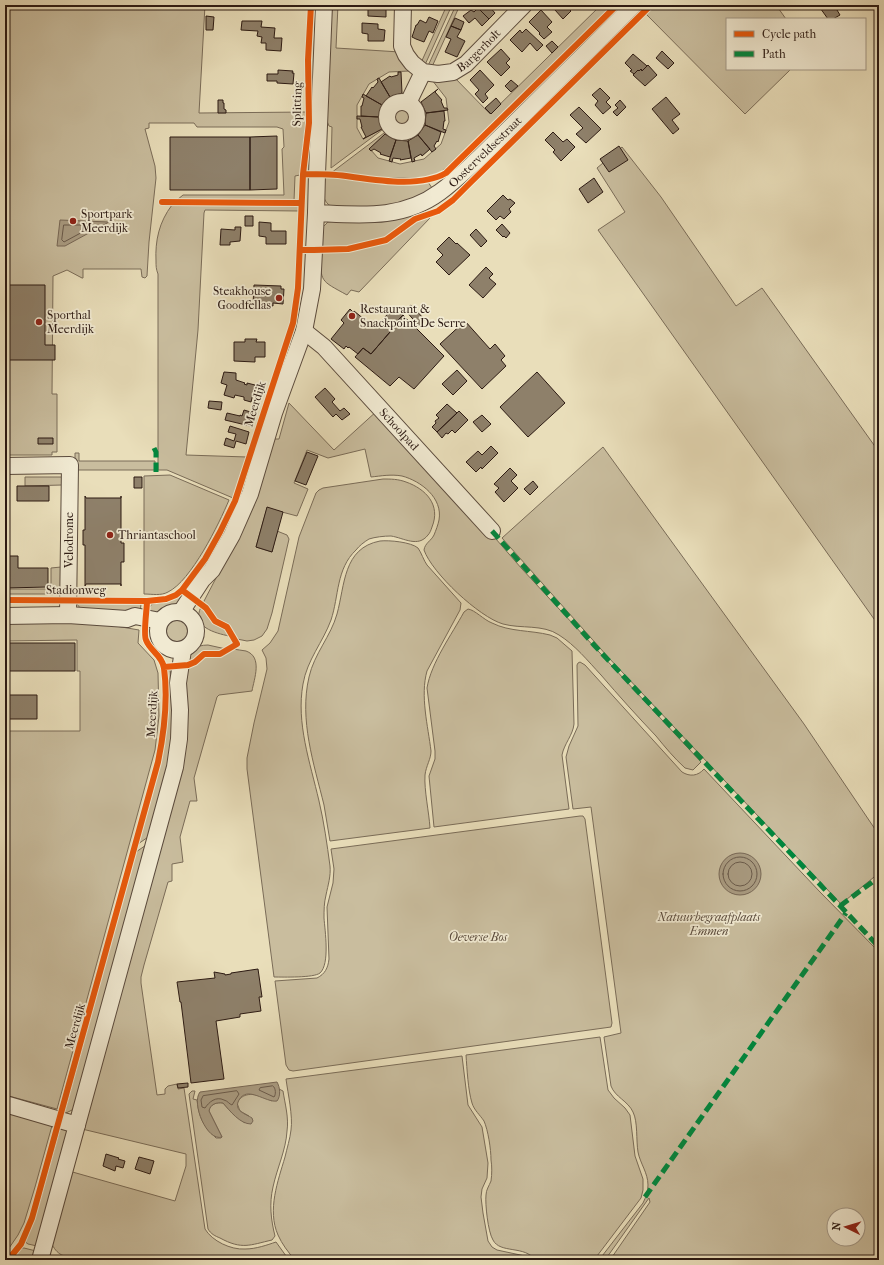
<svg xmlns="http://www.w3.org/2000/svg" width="884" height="1265" viewBox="0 0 884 1265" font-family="'IM FELL French Canon',serif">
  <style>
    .green { fill: #c9bd9e; stroke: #7a6c58; fill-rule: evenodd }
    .water { fill: #a99b81; stroke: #776755 }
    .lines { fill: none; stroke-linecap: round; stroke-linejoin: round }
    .shore { stroke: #6a5a4a; stroke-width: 1 }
    .building { fill: #8e806a; stroke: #2c1a13 }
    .minor-casing { stroke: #5b4b3d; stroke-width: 18 }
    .minor { stroke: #f1ead2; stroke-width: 16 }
    .quiet { stroke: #00873e; stroke-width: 5; stroke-dasharray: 10 5; stroke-linecap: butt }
    .cycleway-casing { stroke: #f1ead2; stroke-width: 8 }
    .cycleway { stroke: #e8590c; stroke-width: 6 }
    .poi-dot { fill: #8f2418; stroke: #f1ead2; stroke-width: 1.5 }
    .labels { text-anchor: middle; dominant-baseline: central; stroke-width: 3.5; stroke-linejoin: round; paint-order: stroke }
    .street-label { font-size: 12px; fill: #2c1a13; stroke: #f1ead2 }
    .poi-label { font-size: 12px; fill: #2c1a13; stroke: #f1ead2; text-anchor: start }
    .park-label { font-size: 12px; font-style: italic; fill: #5b4b3d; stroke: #f1ead2 }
  </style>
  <rect width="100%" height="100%" fill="#e9deba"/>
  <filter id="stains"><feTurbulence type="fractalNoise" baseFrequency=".005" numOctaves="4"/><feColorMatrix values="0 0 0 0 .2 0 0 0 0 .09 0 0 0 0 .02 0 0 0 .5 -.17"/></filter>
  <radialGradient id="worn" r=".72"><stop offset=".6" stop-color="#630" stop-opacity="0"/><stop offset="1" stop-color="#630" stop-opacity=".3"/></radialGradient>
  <path class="green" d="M5 5H205L199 113 307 112 300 175 295 176 294 201 177 200 183 195H284L282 149 284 147 283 129 277 127H197L194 123H149V128L145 129 155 166 156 178 149 242 147 276 145 278 142 277 141 269H83V278H82L67 270 53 276 52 394H57V452H52V455H5Z
    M329 5H338L336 48 400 52 409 71 389 72 369 84 357 105V128L363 139 386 127 331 168 332 127 329 126 325 116Z
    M447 5H452L424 67 420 65Z
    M456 5H460L431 69 427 68Z
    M601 5H614L453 163 437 175 427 178H374L342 173H331L388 130V131L370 149 378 158 400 164 424 159 441 144 449 122 446 98 432 80 453 76 490 114Z
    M656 5H776L786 19H727V69H791L745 114 646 14Z
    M391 117a11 11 0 1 1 22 0a11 11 0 1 1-22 0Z
    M622 147 661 197 736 306 762 288 879 452V626L598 230 625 212 597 168Z
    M324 177C358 179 393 187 428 182L434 191 397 207H332C320 200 324 190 324 177Z
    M172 205 299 206V211L205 210 204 213 198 330 186 455 247 457 233 498 167 470H158V274C156 269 156 266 156 261 155 241 159 222 172 205Z
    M419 210 424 213C409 218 403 227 390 235 370 247 343 247 320 248L322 228 328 222Z
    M429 217 430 218 359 292 351 290 347 295C320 280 321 283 320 252L349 251 380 244 397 236 416 221Z
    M289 403 334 450 378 410 489 531 522 569 701 762 693 770 685 768C674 758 665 747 656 736 637 716 619 696 601 675 588 661 575 645 559 635 543 624 521 629 503 624 479 617 432 573 424 550 425 543 431 541 434 535 436 530 438 525 439 520 443 498 421 481 402 476 391 474 381 476 371 477L365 449 328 458 307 450 294 483 308 489 297 516 267 508 256 547 272 552 277 531 287 535 289 539 272 613 267 629 262 636 254 640 247 641 237 639 229 626 218 622 214 618 209 609 203 603 227 557 254 498H257L274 439H279Z
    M603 447 804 724 879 835V873L841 904 608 657 502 538Z
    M75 453H79V461H155V470H75Z
    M170 475 229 500C219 524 191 581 168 592 161 596 152 594 144 594V476Z
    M25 477H64L65 594H5V589H51V568L61 567 62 485 25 486Z
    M383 479C391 479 398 479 406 482 426 489 441 505 432 527 431 530 430 533 428 535 418 548 404 538 391 536 384 536 375 537 369 539 364 542 359 546 356 550 336 569 339 596 331 620 323 642 307 660 303 684 296 723 310 762 319 801 324 822 327 844 330 866 331 876 328 885 326 895 324 903 324 910 324 918 325 931 330 964 320 973 314 978 283 977 274 977L247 769V758L254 723 267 669 266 658 262 650 270 643 278 631 299 537 316 493 319 490 323 488Z
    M380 541C389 540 411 542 418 548 421 552 424 561 427 565L461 603 460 610 427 671C420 696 428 726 431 751 431 759 426 766 425 775 424 790 429 812 430 828L330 841C328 829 326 817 324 805 314 764 299 720 309 677 314 654 331 636 337 614 345 585 343 548 380 541Z
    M180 595H185L176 606 167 608 159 613 149 614V608L152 604 167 602Z
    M76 603H139L141 604 140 613 81 609Z
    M201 607C207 611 208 617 213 622 217 626 222 626 227 629L229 636C215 633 191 627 201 607Z
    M468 609C475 610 484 620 492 623 510 632 530 630 550 635L557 638 572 651 574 724C573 735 564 744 562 755L569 809 434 827 429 776 435 759V751L427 688C431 663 452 634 464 612Z
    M166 631a11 11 0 1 1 22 0a11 11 0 1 1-22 0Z
    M5 623H92L104 624 139 630 138 643 154 660 158 673 159 716 155 750 57 1109 5 1095V731H80V671H77V640L5 641Z
    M208 645 226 649C219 655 212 649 204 652 197 655 194 663 185 663 188 651 195 645 208 645Z
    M233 649C237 650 242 650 246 651 263 657 254 679 252 691L219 695 217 697 194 778 197 801H190L180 837 183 862 172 864V881L168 882 144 965 141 977V983L157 1095 165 1094V1089L168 1086 177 1084 178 1089 184 1088 205 1229C212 1241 231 1250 245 1249 256 1249 267 1245 276 1242L289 1260H77C64 1256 57 1256 51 1242L69 1171 175 1201 186 1166V1154L82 1129 178 776 183 683 188 667 192 666 205 656H221Z
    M580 662 585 665 682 772C690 777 698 776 704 769L820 892 879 952V1260H610L650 1202 649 1198 605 1260H599L643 1203C646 1197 648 1191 648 1185 648 1173 640 1163 638 1152 636 1140 638 1122 633 1112 628 1101 615 1097 611 1086L604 1037 621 1033 591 807 573 809 566 757 569 746 578 726 577 665 578 663ZM834 1215H858V1239H834Z
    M170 669 172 685 173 746 151 835 138 844 163 750 167 714 166 672Z
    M580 816H583L585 819 612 1023 611 1027 293 1071 289 1070 286 1065 275 981 317 978C325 974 328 968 329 959L327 907 333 883 334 869 331 849Z
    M149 843 74 1109 64 1114 136 852Z
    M600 1037 608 1090 614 1098 625 1108 630 1115 635 1156 643 1179V1190L641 1198 594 1260H535C525 1245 500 1254 493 1240 488 1232 485 1204 486 1195 486 1190 489 1186 491 1181 492 1174 492 1166 491 1160 491 1149 488 1130 484 1121 480 1115 474 1110 472 1103 468 1090 467 1069 466 1055Z
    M462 1056 468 1105 482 1127 488 1163 487 1178 482 1189 481 1197 483 1213 488 1241 492 1247 497 1250 525 1256 529 1260H295C288 1252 282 1244 278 1235 267 1210 278 1181 285 1157 287 1148 290 1139 291 1130 293 1116 288 1094 286 1079Z
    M279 1089 283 1091C285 1104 289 1118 287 1131 286 1150 277 1168 273 1187 269 1204 271 1220 275 1236L272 1240C250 1245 242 1250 220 1238 215 1236 211 1234 208 1229L189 1094 192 1091H195L193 1099 197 1100C199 1118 203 1125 216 1138H221L222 1137 209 1111C210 1104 217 1102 223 1103L234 1115 245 1123 249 1116 240 1111 237 1103C244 1089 261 1095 272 1101L279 1095Z
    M5 1109 53 1122 35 1187 24 1223 18 1235 5 1254Z
    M61 1125 68 1129 37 1246 28 1244 24 1241 37 1211Z
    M21 1248H24L36 1251 32 1260H12Z"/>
  <path class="water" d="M60 220 109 222 65 246H57Z
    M719 874a21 21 0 1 1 42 0a21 21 0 1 1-42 0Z
    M277 1082C280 1087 281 1096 277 1101 266 1103 247 1085 239 1100 233 1111 246 1114 252 1118L253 1121 251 1124C240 1124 230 1111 223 1103 217 1102 210 1104 209 1111L222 1137C207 1142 191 1103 200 1092Z"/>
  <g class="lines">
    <path class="shore" d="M64 225H87L89 227 88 229 64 242 62 240Z
      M723 874a17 17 0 1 1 34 0a17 17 0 1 1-34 0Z
      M728 874a12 12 0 1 1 24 0a12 12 0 1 1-24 0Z
      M273 1086C276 1088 276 1095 274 1097L259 1090 260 1088Z
      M237 1091 239 1094 232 1105C229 1104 228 1101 224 1100 216 1096 209 1102 205 1108L202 1107 201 1100 203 1096Z"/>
  </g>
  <path class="building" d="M368 5H386V17L368 16Z
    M481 5H488L495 13 489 19 478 8Z
    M558 5H568L566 6 571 11 563 19 555 10 559 6Z
    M818 5H844L837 10 840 15 833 19H828Z
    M478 8 489 19 482 26 475 18 469 23 463 16 471 10 474 12Z
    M541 10 552 22 547 27 552 32 544 39 539 34 540 33 529 22Z
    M206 16 214 17 213 30H206Z
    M429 17 438 21 433 33 429 31 424 42 416 39 412 37 416 25H417L420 20 426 23Z
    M455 18 464 22 461 30 451 26Z
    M242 21H262L261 27 275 28 274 38H282L281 51 266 50V43H261L262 37 257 36 258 31 241 30Z
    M362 23 378 24V29L385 30 384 41H368V34L362 33Z
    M451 26 461 30 457 37 465 41 457 57 445 52 451 39 446 37Z
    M526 29 543 45 537 51 530 43 522 52 510 40 520 30 522 33Z
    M552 41 558 47 552 53 546 46Z
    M501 49 510 59 506 63 510 67 501 76 487 62Z
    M662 51 674 63 668 69 656 58Z
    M633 54 647 66 642 71 641 69 639 71 638 70 634 74 630 71 632 70 625 63Z
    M648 65 657 75 645 86 633 75 638 70 639 71 641 69 642 71Z
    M278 70 293 71 292 73H294L293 84 277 83V81H267V74H278Z
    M480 70 494 85 485 94 488 98 483 103 475 94 479 90 470 80Z
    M398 72H401L402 93 390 97 381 82 390 76 391 77 398 75Z
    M379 78 390 97 382 105 366 96 372 87 373 88 378 82 377 79Z
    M511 80 518 86 511 92 505 86Z
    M600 88 610 98 606 102 611 107 603 114 595 105 598 101 592 95Z
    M438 89 435 92 442 100 441 101 444 108H447L448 110 426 113 421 102Z
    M363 94 382 105 379 117 361 116V106H362L364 98 362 97Z
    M666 97 680 114 672 120 679 129 673 134 652 109Z
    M496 98 501 104 491 114 485 108Z
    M218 100H223V103H224V109L226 110V113H218Z
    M620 100 626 107 617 116 613 112 618 108 615 105Z
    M579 107 601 129 586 143 576 134 583 128 570 115Z
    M444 111 445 121H444L443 129 446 130 445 133 425 125 426 113Z
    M357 116 379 117 382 129 363 139 366 137 361 127H362L360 119H357Z
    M425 125 441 132 438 142 437 141 434 146 436 149 432 152 418 135Z
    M553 132 563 142 567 139 575 147 561 161 553 152 555 150 545 140Z
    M385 134 396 140 390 157 380 154 381 153 374 149 371 151 369 149Z
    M418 135 430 149 422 156 421 154 414 158 415 161 412 162 408 141Z
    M277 136V189L250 190V137Z
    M170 137H250V190H170Z
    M396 140 408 141 411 158 400 160 401 159 393 158 392 162 389 161Z
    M619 146 628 160 609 172 600 159Z
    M594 178 603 192 588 203 579 189Z
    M503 195 508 200 510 199 515 203 509 209 511 212 504 219 500 216 496 220 487 211Z
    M245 216H253V226H245Z
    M259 222 271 223V231H286V244H266V237L259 236Z
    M502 224 510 233 506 238 504 236 503 237 496 230Z
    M235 227H241L240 241 230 242V245H220L221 229 235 230Z
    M476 229 487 241 481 247 470 235Z
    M449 237 456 244 457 243 470 255 449 275 436 262 443 255 437 249Z
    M486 267 493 274 489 278 496 284 483 298 469 285Z
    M5 283H8V393H5Z
    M5 285H45V345H55V360H5Z
    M254 285 281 286V289H284L283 304 273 303V306L253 305Z
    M411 305 425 320 419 326 405 310Z
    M394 307 403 315 389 330 390 332 371 354 363 348 358 354 349 347 348 348 346 346 344 349 331 339 344 323 341 320 350 309 353 312 354 311 375 328Z
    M403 315 444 356 414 389 399 377 390 386 355 357 363 348 371 354 390 332 389 330Z
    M465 321 490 349 495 344 505 356 501 360 506 366 482 389 440 344Z
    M245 339H257L256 342H265V357H255V362L234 361V342H245Z
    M457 370 467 381 453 395 442 384Z
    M224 372 236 373V380L245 383 244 384 247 385V383L255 385 254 395 253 394 251 402 244 400V397L235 395 234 398 224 395 227 385 221 383Z
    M537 372 565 403 528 437 500 407Z
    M325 388 335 399 332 402 340 411 344 408 350 414 342 420 336 414 333 417 315 397Z
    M209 401 222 402 221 410 208 408Z
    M447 404 457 413 437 432 432 427 436 423 435 421 439 418 436 415Z
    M244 410 254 413 250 426 225 420 227 413 240 416V415L242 416Z
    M459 411 468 420 455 433 452 430 448 434 446 433 442 438 437 432Z
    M482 415 491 424 482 432 473 422Z
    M230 426 249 432 246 444 236 441 234 448 224 445 226 438 234 441 236 434 228 432Z
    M38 438H53V444H38Z
    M491 446 498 453 482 469 481 467 476 472 466 462 478 451 482 455Z
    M307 452 318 456 306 485 295 481Z
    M510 468 517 475 511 481 518 488 504 502 495 492 499 488 494 484Z
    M134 477H142V488H134Z
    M533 481 538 487 530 495 524 489Z
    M5 482 6 556H18V568H48V587L5 588Z
    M17 486H49V501H17Z
    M85 496 86 498H121V496V543H124V562H121V586V584H86L85 586V545H83V530H85Z
    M267 507 283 512 272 552 256 547Z
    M5 643H75V671H5Z
    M5 695H37V719H5Z
    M258 969 262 997H259L261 1011 240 1014V1017L216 1021 224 1079 191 1083 181 1002H180L177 982 215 978 214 972 225 974V975L231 974V973Z
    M188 1083V1087L178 1088 177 1084Z
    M106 1154 119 1158 118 1159 125 1161 123 1168 116 1166 115 1171 103 1166Z
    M139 1157 154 1161 150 1174 135 1169Z"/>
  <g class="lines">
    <defs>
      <g id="minor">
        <path id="s1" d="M403 5 402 46 406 55 412 63 423 72 438 74 453 72 466 64 524 5"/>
        <circle cx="402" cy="117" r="15"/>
        <path d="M408 103 423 72"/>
        <path d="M316 213C361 215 402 220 440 192 454 182 466 170 479 158L634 5"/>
        <path id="s2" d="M304 331 324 347 492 531"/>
        <path d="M5 466 70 465 68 615"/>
        <circle cx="177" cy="631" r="19"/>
        <path d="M181 612 202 580 212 570 232 535 250 494 274 413 304 331 312 289 316 213 317 174 324 5"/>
        <path d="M5 616 68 615 127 619 135 616 160 621"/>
        <path d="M5 1104 77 1125"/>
        <path d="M40 1260 175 767 179 739 180 710 178 683 183 650"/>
      </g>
    </defs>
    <use href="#minor" class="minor-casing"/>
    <use href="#minor" class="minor"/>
    <path class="quiet" d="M154 448 156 452V472
      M492 531 595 646 879 947
      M840 906 879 877
      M645 1197 846 913"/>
    <defs>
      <path id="cycleway" d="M303 174C317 174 332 174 346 176 376 180 420 188 446 173L617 5
        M162 202 301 203
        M301 250H314L348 249 386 240 415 219 438 211 453 200 467 186 651 5
        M5 600 147 601 166 599 176 595 182 590 205 559 220 532 235 501 293 323 298 288 303 174 309 123 308 60 311 5
        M164 667 188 665 195 662 204 654H220L237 644 227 627 215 621 206 608 182 590
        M8 1260 21 1244 32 1218 158 762C164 733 168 698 164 668 162 655 150 651 146 640 143 635 147 609 147 601"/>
    </defs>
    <use href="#cycleway" class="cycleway-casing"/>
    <use href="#cycleway" class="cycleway"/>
  </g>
  <g class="poi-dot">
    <circle cx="73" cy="221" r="4"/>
    <circle cx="279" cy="298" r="4"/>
    <circle cx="352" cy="316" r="4"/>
    <circle cx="39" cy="322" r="4"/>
    <circle cx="110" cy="535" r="4"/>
  </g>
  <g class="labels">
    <g class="street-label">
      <text stroke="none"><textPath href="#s1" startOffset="139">Bargerholt</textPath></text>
      <text transform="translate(297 104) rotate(-89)">Splitting</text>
      <text transform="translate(485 152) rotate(-44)">Oosterveldsestraat</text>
      <text transform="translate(255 404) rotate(-73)">Meerdijk</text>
      <text stroke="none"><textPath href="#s2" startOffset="137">Schoolpad</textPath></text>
      <text transform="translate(69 540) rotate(-90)">Velodrome</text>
      <text x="76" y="590">Stadionweg</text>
      <text transform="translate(152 714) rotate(-87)">Meerdijk</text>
      <text transform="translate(75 1026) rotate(-74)">Meerdijk</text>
    </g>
    <g class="poi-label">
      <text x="81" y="214">Sportpark<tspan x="81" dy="14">Meerdijk</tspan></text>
      <text x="271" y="291" text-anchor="end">Steakhouse<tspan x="271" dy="14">Goodfellas</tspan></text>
      <text x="360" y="309">Restaurant &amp;<tspan x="360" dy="14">Snackpoint De Serre</tspan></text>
      <text x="47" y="315">Sporthal<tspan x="47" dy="14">Meerdijk</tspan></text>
      <text x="118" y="535">Thriantaschool</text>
    </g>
    <g class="park-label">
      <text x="709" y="917">Natuurbegraafplaats<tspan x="709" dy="14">Emmen</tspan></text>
      <text x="478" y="937">Oeverse Bos</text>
    </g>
  </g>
  <rect width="884" height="1265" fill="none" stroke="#e9deba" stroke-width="20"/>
  <rect x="6" y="6" width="872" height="1253" fill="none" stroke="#2c1a13" stroke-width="2"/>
  <rect x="10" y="10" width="864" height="1245" fill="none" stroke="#2c1a13"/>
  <rect x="726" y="18" width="140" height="52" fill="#f1ead2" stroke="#a29786"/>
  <rect x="734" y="31" width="20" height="6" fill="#e8590c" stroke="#a29786"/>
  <text x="762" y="38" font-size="12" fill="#2c1a13">Cycle path</text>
  <rect x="734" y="51" width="20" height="6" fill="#00873e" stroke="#a29786"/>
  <text x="762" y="58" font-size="12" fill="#2c1a13">Path</text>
  <g transform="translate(846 1227) rotate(275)"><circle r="19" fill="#f1ead2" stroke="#a29786"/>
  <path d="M0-3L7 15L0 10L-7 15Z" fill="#8f2418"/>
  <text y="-6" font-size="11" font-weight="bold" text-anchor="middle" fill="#2c1a13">N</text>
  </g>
  <rect width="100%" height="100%" filter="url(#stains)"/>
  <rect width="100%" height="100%" fill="url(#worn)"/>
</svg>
